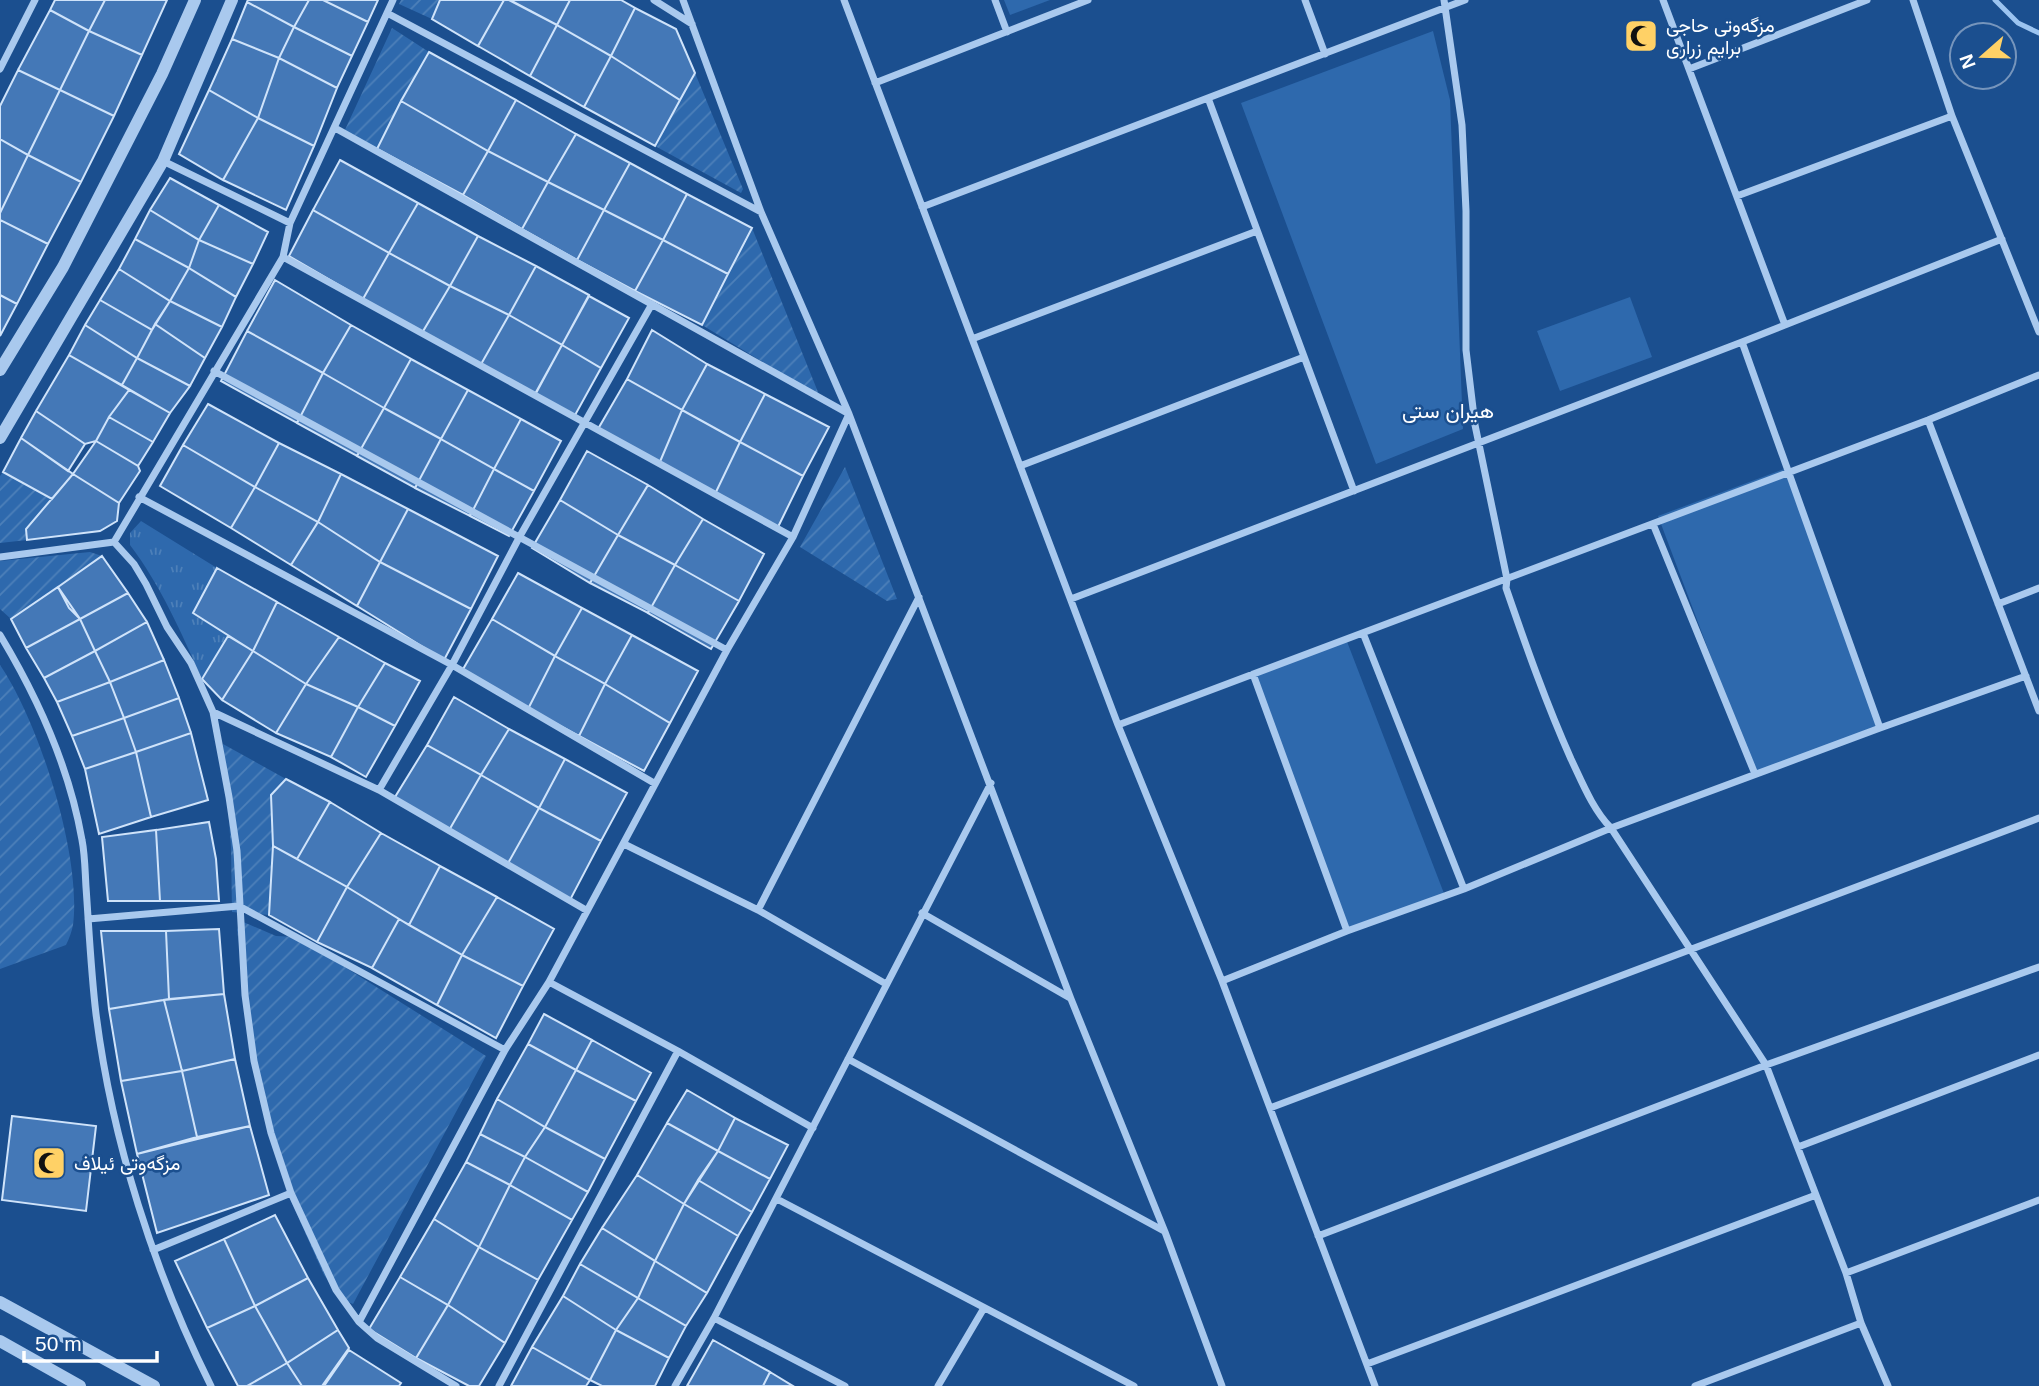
<svg xmlns="http://www.w3.org/2000/svg" width="2039" height="1386" viewBox="0 0 2039 1386" font-family="Arial,Vazirmatn,sans-serif">
  <style>
    .grass { fill: url(#grass-tufts) }
    .park { fill: #2e69ad }
    .garden { fill: url(#garden-furrows) }
    .lines { fill: none; stroke-linecap: round; stroke-linejoin: round }
    .stream { stroke: #9cc4f0; stroke-width: 5 }
    .building { fill: #4478b7; stroke: #cfe3fa; stroke-width: 2 }
    .minor { stroke: #a9c9ee; stroke-width: 7 }
    .tertiary { stroke: #a9c9ee; stroke-width: 12 }
    .labels { text-anchor: middle; dominant-baseline: central; stroke-width: 5; stroke-linejoin: round; paint-order: stroke }
    .poi-label { font-size: 19px; fill: #fff; stroke: #1b4f8f; text-anchor: start }
    .neighbourhood-label { font-size: 21px; fill: #fff; stroke: #1b4f8f }
  </style>
  <defs>
    <pattern id="grass-tufts" width="24" height="20" patternUnits="userSpaceOnUse" patternTransform="scale(1.75)"><rect width="24" height="20" fill="#2e69ad"/><path d="M3 7l-1-3M5 7V3M7 7l1-3M15 17l-1-3M17 17v-4M19 17l1-3" fill="none" stroke="#4d80b9"/></pattern>
    <pattern id="garden-furrows" width="10" height="10" patternUnits="userSpaceOnUse" patternTransform="scale(1.75)"><rect width="10" height="10" fill="#2e69ad"/><path d="M-1 1l2-2M0 10L10 0M9 11l2-2" fill="none" stroke="#4d80b9"/></pattern>
  </defs>
  <rect width="100%" height="100%" fill="#1b4f8f"/>
  <path class="grass" d="M141 521 217 568 193 613 228 636 202 679C181 632 161 586 130 545V533Z"/>
  <path class="park" d="M1004 0H1050L1010 15Z
    M1433 31 1450 100 1463 429 1376 464 1241 103Z
    M1630 297 1652 357 1560 391 1537 331Z
    M1784 469 1880 728 1755 774 1658 516Z
    M1346 639 1445 896 1347 931 1253 674Z"/>
  <path class="garden" d="M401 0H440L432 19 399 4Z
    M392 28 429 52 377 149 344 132Z
    M695 73 743 189 741 193 655 146Z
    M752 228 820 397 702 325Z
    M845 467 897 599 887 601 800 547Z
    M3 472 52 499 27 540 0 543V476Z
    M90 552 102 556 11 619 0 609V561Z
    M0 665C39 722 82 856 73 925 72 931 69 939 66 945L0 969Z
    M223 744 286 779 271 796 273 846 269 915 232 912 231 847Z
    M241 921 276 936 297 937 486 1056 353 1304 341 1299 324 1275 291 1201 263 1103 239 944 237 930Z"/>
  <g class="lines">
    <path class="stream" d="M1995 0 2018 23 2039 33"/>
  </g>
  <path class="building" d="M55 0H105L89 31 50 10Z
    M105 0H167L142 55 89 31Z
    M248 0H309L294 27 247 2Z
    M309 0H323L368 22 352 56 294 27Z
    M323 0H378L368 22Z
    M440 0H504L478 46 432 19Z
    M504 0H509L557 25 530 76 478 46Z
    M510 0H570L557 25Z
    M570 0H621L635 8 611 56 557 25Z
    M247 2 294 27 279 58 232 39Z
    M635 8 676 29 695 73 680 100 611 56Z
    M50 10 89 31 60 90 18 70Z
    M557 25 611 56 584 107 530 76Z
    M294 27 352 56 337 88 279 58Z
    M89 31 142 55 114 116 60 90Z
    M232 39 279 58 258 118 209 90Z
    M429 52 516 100 488 151 401 101Z
    M611 56 680 100 655 146 584 107Z
    M279 58 337 88 314 146 258 118Z
    M18 70 60 90 28 155 0 139V106Z
    M60 90 114 116 81 182 28 155Z
    M209 90 258 118 223 180 179 154Z
    M516 100 576 134 548 182 488 151Z
    M401 101 488 151 463 195 377 149Z
    M258 118 314 146 286 210 223 180Z
    M576 134 630 163 604 210 548 182Z
    M0 139 28 155 0 213Z
    M488 151 548 182 522 229 463 195Z
    M28 155 81 182 48 244 0 220V213Z
    M340 160 418 203 389 253 313 210Z
    M630 163 687 194 663 240 604 210Z
    M170 178 219 205 199 240 150 210Z
    M548 182 604 210 577 260 522 229Z
    M687 194 752 228 728 274 663 240Z
    M418 203 478 236 450 286 389 253Z
    M219 205 268 232 253 264 199 240Z
    M150 210 199 240 189 268 135 239Z
    M313 210 389 253 363 299 289 256Z
    M604 210 663 240 635 291 577 260Z
    M0 220 48 244 17 304 0 295Z
    M478 236 536 266 509 315 450 286Z
    M135 239 189 268 170 301 119 269Z
    M199 240 253 264 236 297 189 268Z
    M663 240 728 274 702 325 635 291Z
    M389 253 450 286 422 333 363 299Z
    M536 266 589 295 562 345 509 315Z
    M189 268 236 297 222 327 170 301Z
    M119 269 170 301 152 330 100 300Z
    M275 280 351 325 323 373 247 331Z
    M450 286 509 315 480 366 422 333Z
    M0 295 17 304 0 336Z
    M589 296 629 318 601 368 562 345Z
    M100 300 152 330 137 358 85 325Z
    M170 301 222 327 205 358 155 324Z
    M509 315 562 345 535 394 480 366Z
    M155 324 205 358 190 386 137 358Z
    M85 325 137 358 122 385 69 355Z
    M351 325 411 359 384 408 323 373Z
    M652 330 707 364 682 410 627 379Z
    M247 331 323 373 297 423 221 381Z
    M562 345 601 368 574 417 535 395Z
    M69 355 129 390 109 417 96 441 85 444 36 411Z
    M137 358 190 386 170 413 122 385Z
    M411 359 468 390 441 439 384 408Z
    M707 364 765 394 740 442 682 410Z
    M323 373 384 408 357 456 297 423Z
    M627 379 682 410 659 464 598 429Z
    M129 390 170 413 153 442 109 417Z
    M468 390 521 419 494 469 441 439Z
    M765 394 829 427 803 476 740 442Z
    M208 404 279 443 255 487 183 445Z
    M384 408 441 439 415 488 357 456Z
    M682 410 740 442 715 494 659 464Z
    M36 411 85 444 68 471 21 438Z
    M109 417 153 442 138 466 96 441Z
    M521 419 561 441 534 491 494 469Z
    M21 438 73 474 52 499 3 472Z
    M441 439 494 469 470 516 415 488Z
    M96 441 138 466 140 471 119 503 73 474Z
    M740 442 803 476 777 529 715 494Z
    M279 443 341 474 318 522 255 487Z
    M183 445 255 487 231 528 160 486Z
    M587 451 648 485 618 535 560 500Z
    M494 469 534 491 509 536 470 516Z
    M73 474 119 503 117 521 100 531 27 540 26 529Z
    M341 474 408 509 380 562 318 522Z
    M648 485 703 519 675 565 618 535Z
    M255 487 318 522 291 565 231 528Z
    M560 500 618 535 590 583 532 548Z
    M408 509 498 556 471 609 380 562Z
    M703 519 764 554 739 601 675 565Z
    M318 522 380 562 357 606 291 565Z
    M618 535 675 565 648 613 590 583Z
    M102 556 128 593 80 619 69 608 58 587Z
    M380 562 471 609 444 660 357 606Z
    M675 565 739 601 711 649 648 613Z
    M217 568 277 602 253 651 193 613Z
    M518 573 582 608 555 656 492 619Z
    M58 587 80 619 26 648 11 619Z
    M128 593 147 622 95 651 80 619Z
    M277 602 339 637 306 684 253 651Z
    M582 608 632 635 605 684 555 656Z
    M80 619 95 651 44 678 26 648Z
    M492 619 555 656 528 709 462 671Z
    M147 622 164 660 110 682 95 651Z
    M632 635 698 671 670 723 605 684Z
    M228 636 253 651 222 700 202 679Z
    M339 637 385 663 358 707 306 684Z
    M95 651 110 682 57 702 44 678Z
    M253 651 306 684 276 733 222 700Z
    M555 656 605 684 579 736 528 709Z
    M164 660 179 698 124 718 110 682Z
    M385 663 420 681 395 726 358 707Z
    M110 682 124 718 72 736 57 702Z
    M306 684 358 707 331 757 276 733Z
    M605 684 670 723 644 771 579 736Z
    M454 697 509 729 481 775 427 745Z
    M179 698 191 733 136 752 124 718Z
    M358 707 395 726 366 777 331 757Z
    M124 718 136 752 85 769 72 736Z
    M509 729 565 759 539 808 481 775Z
    M191 733 208 800 151 817 136 752Z
    M427 745 481 775 448 832 395 797Z
    M136 752 151 817 99 834 85 769Z
    M565 759 627 793 601 841 539 808Z
    M481 775 539 808 507 865 448 832Z
    M286 779 330 802 297 859 273 846 271 795Z
    M330 802 381 833 347 887 297 859Z
    M539 808 601 841 570 900 507 865Z
    M209 822 216 859 219 901H160L156 830Z
    M156 830 160 901H108L102 837Z
    M381 833 440 866 409 925 347 887Z
    M273 846 347 887 317 942 269 915Z
    M440 866 497 897 462 955 409 925Z
    M347 887 399 919 372 968 317 942Z
    M497 897 554 929 523 986 462 955Z
    M399 919 462 955 437 1005 372 968Z
    M219 929 224 994 169 999 166 931Z
    M101 931H166L169 999 109 1009Z
    M462 955 523 986 496 1038 437 1005Z
    M224 994 235 1059 182 1071 164 1000Z
    M164 1000 182 1071 121 1081 109 1009Z
    M544 1014 592 1040 576 1070 528 1044Z
    M592 1040 651 1073 636 1101 576 1070Z
    M528 1044 576 1070 545 1127 497 1099Z
    M235 1059 250 1126 197 1137 182 1071Z
    M576 1070 636 1101 605 1159 545 1127Z
    M182 1071 197 1137 137 1154 121 1081Z
    M687 1090 735 1118 718 1151 667 1123Z
    M497 1099 545 1127 525 1157 480 1134Z
    M12 1116 96 1126 86 1211 2 1200Z
    M735 1118 788 1145 770 1179 718 1151Z
    M667 1123 718 1151 684 1204 637 1175Z
    M250 1126 269 1195 157 1233 137 1154Z
    M545 1127 605 1159 588 1192 525 1157Z
    M480 1134 525 1157 510 1185 466 1162Z
    M718 1151 770 1179 752 1212 698 1180Z
    M525 1157 588 1192 572 1220 510 1185Z
    M466 1162 510 1185 479 1247 434 1219Z
    M637 1175 684 1204 655 1261 602 1228Z
    M698 1180 752 1212 738 1236 684 1204Z
    M510 1185 572 1220 538 1280 479 1247Z
    M684 1204 738 1236 707 1293 655 1261Z
    M275 1215 308 1278 255 1306 224 1239Z
    M434 1219 479 1247 448 1305 400 1277Z
    M602 1228 655 1261 638 1298 580 1264Z
    M224 1239 255 1306 207 1328 175 1261Z
    M479 1247 538 1280 505 1343 448 1305Z
    M655 1261 707 1293 686 1326 638 1298Z
    M580 1264 638 1298 616 1330 563 1296Z
    M400 1277 448 1305 416 1358 369 1329Z
    M308 1278 338 1330 287 1363 255 1306Z
    M563 1296 616 1330 590 1380 532 1347Z
    M638 1298 686 1326 669 1358 616 1330Z
    M448 1305 505 1343 479 1386H469L416 1358Z
    M255 1306 287 1363 247 1386H238L207 1328Z
    M338 1330 349 1348 322 1386H302L287 1363Z
    M616 1330 669 1358 655 1386H602L590 1380Z
    M713 1340 770 1372 763 1386H687Z
    M532 1347 590 1380 586 1386H511Z
    M349 1350 401 1383 399 1386H324Z
    M287 1363 302 1386H247Z
    M770 1372 793 1386H763Z"/>
  <g class="lines">
    <path class="minor" d="M654 0 692 24
      M683 0 761 212 849 414 1071 999 1165 1232 1222 1386
      M844 0 1118 725 1222 981 1375 1386
      M995 0 1007 32
      M1305 0 1325 54
      M1444 0 1462 125 1466 211V350L1475 425 1507 579 1506 588C1526 646 1546 703 1571 759 1582 782 1593 810 1611 828L1766 1065 1846 1273 1861 1323 1888 1386
      M1663 0 1785 325
      M1913 0 1952 116 2039 332
      M387 13 761 212
      M0 69 35 0
      M1689 69 1867 0
      M875 83 1088 0
      M1208 98 1354 491
      M335 128 849 414 793 537 727 650 549 982 505 1050 359 1322
      M163 161 290 223
      M1737 196 1952 116
      M922 207 1465 0
      M283 257 793 537
      M972 339 1257 231
      M1742 342 1880 728
      M214 371 727 650
      M1928 420 2039 711
      M1020 466 1304 357
      M139 497 452 665 654 783
      M1653 524 1755 774
      M114 542 134 564 146 584 167 627 191 663 213 712 229 797 237 851 245 995 254 1061 271 1133 291 1193 336 1290 359 1322 377 1338 456 1386
      M114 542 283 257 290 223 393 0
      M0 557 114 542
      M1071 599 1742 342 2002 239
      M1998 604 2039 588
      M1363 633 1464 889
      M0 635C38 698 69 766 82 840 85 855 85 871 86 887 89 929 91 972 96 1014 112 1140 154 1272 211 1386
      M1253 674 1347 931
      M213 712 379 790 586 910
      M1118 725 1928 420 2039 375
      M379 790 452 665 520 536 652 304
      M624 844 758 910 886 984
      M758 910 919 597
      M922 913 1070 998
      M88 919 239 906 505 1050
      M1222 981 1347 931 1464 889 1611 828 1880 728 2026 676
      M549 982 678 1051 813 1128
      M848 1059 1164 1231
      M1270 1108 2039 818
      M1798 1147 2039 1055
      M777 1199 1134 1386
      M1318 1236 1766 1065 2039 967
      M153 1250 291 1193
      M1846 1273 2039 1200
      M714 1318 845 1386
      M1367 1364 1816 1195
      M499 1386 678 1051
      M675 1386 714 1318 991 783
      M938 1386 984 1308
      M1695 1386 1861 1323"/>
    <path class="tertiary" d="M0 370 63 267 162 74 195 0
      M0 438 163 161 232 0
      M0 1302 154 1386
      M0 1341 80 1386"/>
  </g>
  <defs>
    <symbol id="mosque-square" viewBox="-11 -11 22 22"><rect x="-9" y="-9" width="18" height="18" rx="4" fill="#ffd166" stroke="#1b4f8f"/><path d="M3.5-4.9A6 6 0 1 0 3.5 4.9A5 5 0 1 1 3.5-4.9Z" fill="#111"/></symbol>
  </defs>
  <g fill-rule="evenodd">
    <use href="#mosque-square" x="1622" y="17" width="38" height="38"/>
    <use href="#mosque-square" x="30" y="1144" width="38" height="38"/>
  </g>
  <g class="labels">
    <g class="poi-label">
      <text x="1666" y="25">مزگەوتی حاجی<tspan x="1666" dy="22">برایم زراری</tspan></text>
      <text x="74" y="1163">مزگەوتی ئیلاف</text>
    </g>
    <g class="neighbourhood-label">
      <text x="1448" y="410">هیران ستی</text>
    </g>
  </g>
  <g transform="translate(1983 56) rotate(250)"><circle r="33" fill="#1b4f8f" stroke="#7695bc" stroke-width="2"/>
  <path d="M0-5L12 26L0 18L-12 26Z" fill="#ffd166"/>
  <text y="-10" font-size="19" font-weight="bold" text-anchor="middle" fill="#ffffff">N</text>
  </g>
  <path d="M24 1351v10h133v-10" fill="none" stroke="#ffffff" stroke-width="3.5"/>
  <text x="35" y="1351" font-size="21" fill="#ffffff" stroke="#1b4f8f" stroke-width="5" paint-order="stroke">50 m</text>
</svg>
